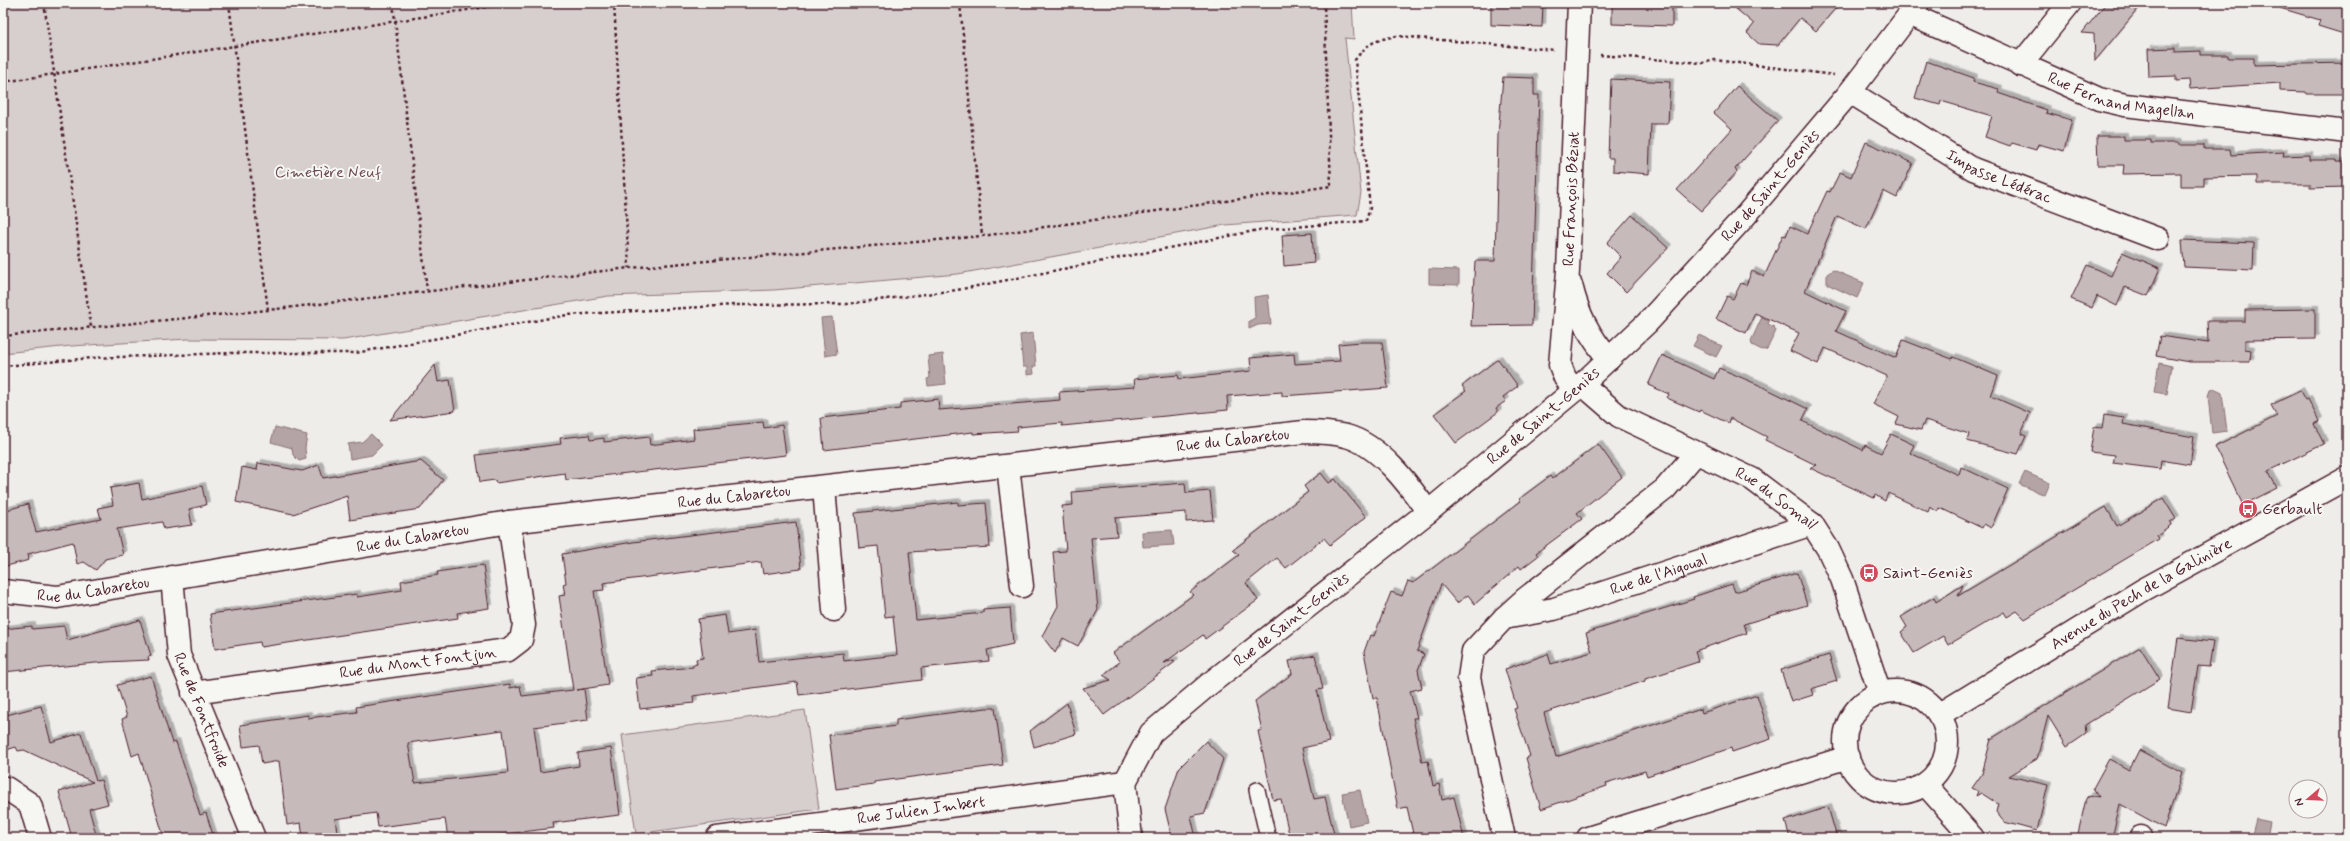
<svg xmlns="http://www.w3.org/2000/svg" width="2350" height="841" viewBox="0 0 2350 841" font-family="Mynerve,sans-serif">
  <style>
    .green { fill: #d7cfce; stroke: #90777c }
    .water { fill: #b4a4a5; stroke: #8a6f74 }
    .building { fill: #c6babb; stroke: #4a1f2b; fill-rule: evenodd; filter: url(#shadow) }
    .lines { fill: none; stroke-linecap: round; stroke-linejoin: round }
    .lane-casing { stroke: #4a1f2b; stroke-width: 18 }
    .street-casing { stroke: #4a1f2b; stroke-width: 25 }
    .path { stroke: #4a1f2b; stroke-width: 2.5; stroke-dasharray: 3 3; stroke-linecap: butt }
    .lane { stroke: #f6f6f2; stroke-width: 15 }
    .street { stroke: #f6f6f2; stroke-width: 22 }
    .labels { text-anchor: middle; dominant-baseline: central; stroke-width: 4; stroke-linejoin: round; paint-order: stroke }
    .street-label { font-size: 16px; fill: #4a1f2b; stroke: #f6f6f2 }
    .park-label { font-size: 16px; fill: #6d4b54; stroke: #f6f6f2 }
    .poi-label { font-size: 16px; fill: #4a1f2b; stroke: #f6f6f2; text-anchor: start }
  </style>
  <defs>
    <filter id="shadow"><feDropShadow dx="3.5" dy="-3.5" stdDeviation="0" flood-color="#0004"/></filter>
  </defs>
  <rect width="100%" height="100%" fill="#efedea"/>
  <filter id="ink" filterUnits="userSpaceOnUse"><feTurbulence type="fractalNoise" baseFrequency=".025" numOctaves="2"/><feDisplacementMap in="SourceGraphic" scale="8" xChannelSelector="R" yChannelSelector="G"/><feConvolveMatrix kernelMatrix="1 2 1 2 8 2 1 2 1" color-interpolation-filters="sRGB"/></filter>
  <g filter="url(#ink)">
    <path class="green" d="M3 3H1352L1354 39 1345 38 1361 193 1357 215 1225 225 958 274 774 290 608 296 343 340 188 339 71 346 3 353Z
      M805 710 819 809 636 834 622 735Z"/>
    <path class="water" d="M1429 269 1459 270V285L1429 284Z
      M1833 270 1864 283 1857 298 1827 284V274Z
      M1268 295 1271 324 1258 325 1249 329V321L1255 318 1254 297Z
      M832 317 837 354 825 356 821 318Z
      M1762 317 1769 321 1768 324 1774 327 1776 331 1767 349 1762 350 1752 345 1751 341Z
      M1033 333 1036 366H1033L1034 374 1027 375V367H1023L1020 335Z
      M1699 335 1722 346 1716 357 1693 346Z
      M943 354 946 384 928 386 927 379 930 378 928 356Z
      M2159 363 2172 366 2167 394 2154 392Z
      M2214 389 2222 393 2227 431 2212 433 2208 396 2210 390Z
      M275 427 307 435 305 448 306 459 299 461 293 455 292 448 271 442Z
      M371 434 382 445 372 455 350 459 348 444 362 442Z
      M2025 472 2050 483 2045 495 2019 484Z
      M1172 530 1174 545 1143 547 1142 532Z
      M1360 790 1367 822 1349 826 1342 793Z
      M2256 819 2270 822 2267 838H2251Z"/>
    <path class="building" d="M1491 3H1543L1542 27 1491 25Z
      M1612 3 1672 4V26L1612 24Z
      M1729 3H1840L1816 31 1800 18 1778 45 1759 44 1747 33 1754 24Z
      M2106 3H2143L2095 61 2094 34 2082 33Z
      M2281 3H2347V35L2318 26 2320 20 2280 8Z
      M2175 48V52L2201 51V55H2228V58H2254V65L2347 63V94H2307L2306 92 2280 91V83L2190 89 2189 80 2176 81V76L2149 77 2148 49Z
      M1926 61 1974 78 1973 82 1999 89 1998 93 2047 110 2046 113 2072 120 2064 151 2038 144 2036 150 2012 143 2010 146 1985 137 1992 116 1941 101 1940 105 1915 98Z
      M1503 77 1534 78V95H1539L1532 325 1471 326 1475 261H1495L1498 135Z
      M1611 79 1670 82 1668 124H1651L1649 174 1613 171V158H1608Z
      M1737 86 1778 121 1735 169 1737 172 1701 211 1677 190 1732 129 1714 113Z
      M2097 136H2124V140H2151V143H2178V145H2204V149H2230L2231 155 2284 152 2283 156 2309 155V160H2336V162H2347V187L2310 188V184H2257V176L2204 177V186H2181V173L2123 174 2124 165H2098Z
      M1866 142 1913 163 1897 198 1883 191 1866 229 1837 216 1805 291 1846 311 1836 331 1896 358 1903 340 1952 359 1953 357 1998 376 1991 396 2030 413 2021 434 2026 436 2018 454 1967 441 1969 434 1925 420 1921 430 1896 424 1899 417 1873 404 1887 376 1825 348 1818 364 1790 351 1799 333 1755 313 1746 333 1716 319 1727 296 1733 299 1741 283 1746 285 1752 271 1764 277 1783 235 1786 236 1790 226 1807 234 1827 191 1830 192 1840 172 1851 177Z
      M1632 215 1668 248 1626 292 1607 273 1621 257 1607 243Z
      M1312 233 1314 263 1284 266 1282 235Z
      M2182 240 2254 243 2253 270 2184 267Z
      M2122 252 2160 268 2148 296 2125 287 2117 306 2097 296 2092 308 2071 299 2087 265 2111 276Z
      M2315 309V339L2245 340V349L2251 350 2250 362H2189L2156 356 2160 336 2208 343 2207 321H2245V310Z
      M1361 342H1382L1388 388 1282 396V392L1227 396 1228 410 1062 426V423L1017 427 1018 431 973 434V432L824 450 821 418 900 409V403L938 399 939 410 1060 400 1059 392 1135 387 1134 379 1178 375 1179 379 1251 371 1250 358 1294 354 1295 364 1340 361 1338 344Z
      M1662 355 1714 379 1719 368 1759 385 1808 409 1802 421 1863 450 1865 445 1881 453 1891 434 1914 445 1910 453 1959 475 1961 467 2008 489 1991 528 1984 524 1982 528 1940 508 1938 512 1930 507 1928 512 1888 493 1885 501 1875 495 1874 498 1810 468 1816 465 1765 440 1767 437 1730 418 1728 423 1700 410 1699 412 1667 398 1669 394 1648 385Z
      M1498 359 1518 386 1503 397 1506 401 1496 408 1498 412 1456 443 1434 414 1466 391 1462 386Z
      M435 365 438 382 450 380 455 411 390 420Z
      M2300 391 2305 400 2308 399 2319 421 2314 424 2324 444 2268 471 2277 488 2243 505 2215 447 2277 416 2271 405Z
      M2104 415 2124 418 2123 424 2194 437 2190 465 2161 460 2160 469 2113 463 2115 455 2090 452 2094 427 2102 428Z
      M763 422 764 428 782 425 786 455 566 480 565 473 496 483 495 480 480 482 476 455 561 444 560 438 589 435 590 440 604 438V442L649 437 650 445 694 439 693 429Z
      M1598 444 1622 477 1577 513 1582 519 1536 553 1538 556 1521 569 1519 566 1475 604 1468 595 1457 603 1441 584 1417 651 1424 654 1418 670 1422 688 1410 691 1417 718H1413L1422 762 1428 761 1433 786 1439 784 1442 800 1454 797 1464 838H1414L1407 807 1398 809 1377 698H1373L1364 652 1370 635 1374 636 1391 592 1402 596 1408 581 1413 583 1521 501 1519 499 1550 476 1552 479Z
      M421 461 443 480 420 509 350 520 347 496 293 514 236 502 242 467 257 470 258 463 302 471 319 465 323 478Z
      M1321 473 1329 483 1335 479 1366 517 1330 545 1324 538 1286 568 1277 558 1246 583 1258 600 1205 639 1203 635 1164 663 1174 660 1175 662 1104 715 1083 688 1111 680 1103 675 1120 662 1113 653 1193 595 1190 592 1239 555 1233 550 1308 492 1304 486Z
      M139 483 142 499 202 486 206 505 189 509 192 525 164 529 162 522 117 529 123 555 105 559 96 570 84 562 77 564 73 542 28 554 29 560 3 567V511L28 504 36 532 101 519 98 508 113 505 110 488Z
      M1185 483 1186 493 1210 491 1213 520 1186 522V512L1115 518 1117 536 1091 538 1098 610 1078 646 1063 638 1055 653 1042 636 1058 606 1053 552 1066 551 1062 506 1073 505 1072 492Z
      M2163 498 2176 519 2170 522 2171 525 2157 535 2159 539 2025 619 2017 611 2007 617 2004 612 1948 645 1943 636 1914 653 1901 632 1907 627 1901 617 1934 597 1936 602 1963 585 1958 596 2106 507 2117 526Z
      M958 502V505L986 503 990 547 909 552 916 620 983 613V610L1010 608 1013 644 987 650 989 661 921 668 922 680 799 695 797 682 693 696 694 703 640 709 636 678 653 676 652 671 693 667V665L697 664 696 659 703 658 698 619 725 615 728 634 755 630 759 662 843 653 844 661 897 655 893 616 885 617 878 546 859 548 855 513Z
      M796 522 801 569 763 574 761 562 603 583 604 590 594 591 608 685 577 690 584 689 588 720 534 727 540 772 579 766 578 753 611 748 620 815 553 823 554 828 474 838H448L445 819 378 827 376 813 335 819 338 838H303L301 823 287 825 279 761 262 764 259 745 243 747 240 725 308 715V718L357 712 356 707 510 684V688L520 686 522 696 573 690 559 596 565 595 563 584 566 583 562 554 633 542ZM503 730 508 773 415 783 408 743Z
      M483 565 489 608 457 613 458 618 274 645 261 647 260 642 215 649 210 614 357 594V597L402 590 401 581 438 575 437 572Z
      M1797 573 1807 605 1744 624 1747 633 1695 651 1698 662 1645 679V681L1544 713 1556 757 1701 709 1702 713 1757 695 1771 739 1732 752 1731 748 1647 776 1645 771 1606 783 1607 786 1541 809 1526 758 1530 756 1514 709 1517 708 1505 669 1548 654 1551 664 1592 652 1586 633 1694 599 1693 597 1732 584 1735 592Z
      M140 620 151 656 148 657 149 660 106 662 3 672V629L32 626V629L64 626 67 640Z
      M2178 638 2213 642 2209 667 2198 666 2191 712 2168 708Z
      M2140 647 2160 679 2085 725 2086 734 2067 747 2048 716 2037 759 2009 776 2048 785 2037 831 2004 822 1996 812 1998 804 1981 793 1976 796 1978 791 1972 788 1982 774 1991 739Z
      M1315 655 1323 689 1317 690 1329 742 1302 748 1314 799 1325 797 1335 838H1290L1281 799 1273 800 1258 731 1262 730 1255 701 1292 674 1289 661Z
      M1829 655 1837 681 1811 689 1813 695 1791 702 1781 670Z
      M151 676 172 743 176 742 200 815 206 813 214 838H164L139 753 132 756 122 719 127 717 117 685Z
      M1067 703 1076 734 1034 747 1030 731Z
      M41 706 51 742 81 733 96 781 101 780 108 804 89 809 97 838H72L59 792 93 782 24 750 18 751 16 747 3 751V716Z
      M986 708H995L1003 765 874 782V784L836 789 829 735 896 726V720Z
      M1206 741 1223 759 1205 813 1191 816 1196 838H1172L1165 809 1179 768Z
      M2139 750 2182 773 2164 828 2120 804 2112 838H2077L2085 803 2089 795 2099 797 2093 788 2109 759 2129 770Z
      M1828 807 1837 838H1790L1785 821Z"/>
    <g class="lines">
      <defs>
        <path id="lane" d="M1257 790 1268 838"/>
        <g id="street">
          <path id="s1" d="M1909 14 2099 99 2125 105 2347 132"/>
          <path d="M2020 65 2070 3"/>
          <path id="s2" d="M1850 92 1973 169 2158 239"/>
          <path d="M1571 285C1578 314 1589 336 1609 359"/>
          <path id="s3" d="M1582 384 1619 416 1752 479 1812 524 1828 549 1842 579 1880 693"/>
          <path id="s4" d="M1575 390 1565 378 1560 365 1568 271 1579 3"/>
          <path d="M1008 466 1022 586"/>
          <path d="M824 487 834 610"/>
          <path id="s5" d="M172 577 179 655 254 838"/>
          <path id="s6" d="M3 591 57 597 509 522 1304 432C1318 432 1333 433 1346 436 1380 445 1409 485 1428 512"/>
          <path id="s7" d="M1504 618 1554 609 1812 524"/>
          <circle cx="1896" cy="742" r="51"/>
          <path id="s8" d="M193 693 508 650 521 640 524 625 509 522"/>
          <path id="s9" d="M1939 715 2143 590 2347 478"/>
          <path id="s10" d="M1125 782 1151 733 1208 685 1428 512 1582 384 1647 323 1746 215 1850 92 1918 3"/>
          <path d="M1125 782 1131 838"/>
          <path d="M1925 784 1973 838"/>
          <path d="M3 788H6L30 804 40 838"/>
          <path id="s11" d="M717 838 1125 782"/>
          <path d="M1504 838 1469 678 1473 651 1504 618 1525 599 1665 489 1696 453"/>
          <path d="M1588 838 1848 757"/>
          <path d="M2141 838V837"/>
        </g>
      </defs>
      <use href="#lane" class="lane-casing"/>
      <use href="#street" class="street-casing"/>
      <path class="path" d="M44 3 91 327
        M229 3 268 310
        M393 3 427 290
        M614 3 629 268
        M960 3 982 235
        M1600 55 1703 63 1715 60 1834 75
        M3 82 512 3
        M3 336 268 310 629 268 982 236 1331 186 1324 3
        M3 366 91 358 232 353H355L567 315 735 305 847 304 957 290 1259 230 1366 221 1370 208 1355 60C1368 42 1376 40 1397 36L1554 50"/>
      <use href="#lane" class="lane"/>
      <use href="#street" class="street"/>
    </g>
  </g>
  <defs>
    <symbol id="bus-disc" viewBox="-11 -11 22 22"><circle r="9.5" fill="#d1495b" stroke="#f6f6f2"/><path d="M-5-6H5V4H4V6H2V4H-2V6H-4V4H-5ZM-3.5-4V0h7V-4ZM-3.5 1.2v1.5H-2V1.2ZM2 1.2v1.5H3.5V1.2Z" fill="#fff"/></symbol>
  </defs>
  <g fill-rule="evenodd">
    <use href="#bus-disc" x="2237" y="498" width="22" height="22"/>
    <use href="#bus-disc" x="1858" y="562" width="22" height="22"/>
  </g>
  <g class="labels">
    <g class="street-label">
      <text stroke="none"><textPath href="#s1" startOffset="229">Rue Fernand Magellan</textPath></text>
      <text stroke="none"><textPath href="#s2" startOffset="172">Impasse Lédérac</textPath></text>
      <text stroke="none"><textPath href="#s10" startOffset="884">Rue de Saint-Geniès</textPath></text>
      <text stroke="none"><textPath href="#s4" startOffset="196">Rue François Béziat</textPath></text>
      <text stroke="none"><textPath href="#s10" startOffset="560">Rue de Saint-Geniès</textPath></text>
      <text stroke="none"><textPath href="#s6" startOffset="1241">Rue du Cabaretou</textPath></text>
      <text stroke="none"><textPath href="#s6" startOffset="739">Rue du Cabaretou</textPath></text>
      <text stroke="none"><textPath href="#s3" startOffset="227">Rue du Somail</textPath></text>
      <text stroke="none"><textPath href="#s6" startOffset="415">Rue du Cabaretou</textPath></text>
      <text stroke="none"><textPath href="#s7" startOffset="161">Rue de l'Aigoual</textPath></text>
      <text stroke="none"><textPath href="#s6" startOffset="91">Rue du Cabaretou</textPath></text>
      <text stroke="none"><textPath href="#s9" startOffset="236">Avenue du Pech de la Galinière</textPath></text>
      <text stroke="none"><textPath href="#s10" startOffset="236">Rue de Saint-Geniès</textPath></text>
      <text stroke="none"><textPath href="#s8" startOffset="227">Rue du Mont Fontjun</textPath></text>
      <text stroke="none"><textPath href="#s5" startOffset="138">Rue de Fontfroide</textPath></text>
      <text stroke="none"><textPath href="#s11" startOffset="206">Rue Julien Imbert</textPath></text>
    </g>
    <g class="park-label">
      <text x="328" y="172">Cimetière Neuf</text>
    </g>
    <g class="poi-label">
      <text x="2262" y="509">Gerbault</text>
      <text x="1883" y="573">Saint-Geniès</text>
    </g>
  </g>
  <rect width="2350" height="841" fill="none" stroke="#f6f6f2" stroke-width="16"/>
  <rect x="8" y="8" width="2334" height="825" fill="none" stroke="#4a1f2b" stroke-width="1.5" filter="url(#ink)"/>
  <g transform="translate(2308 799) rotate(251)"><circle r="19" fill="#f6f6f2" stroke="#b1a0a2"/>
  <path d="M0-3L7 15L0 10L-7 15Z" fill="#d1495b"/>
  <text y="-6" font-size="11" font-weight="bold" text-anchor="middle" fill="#4a1f2b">N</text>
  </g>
</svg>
